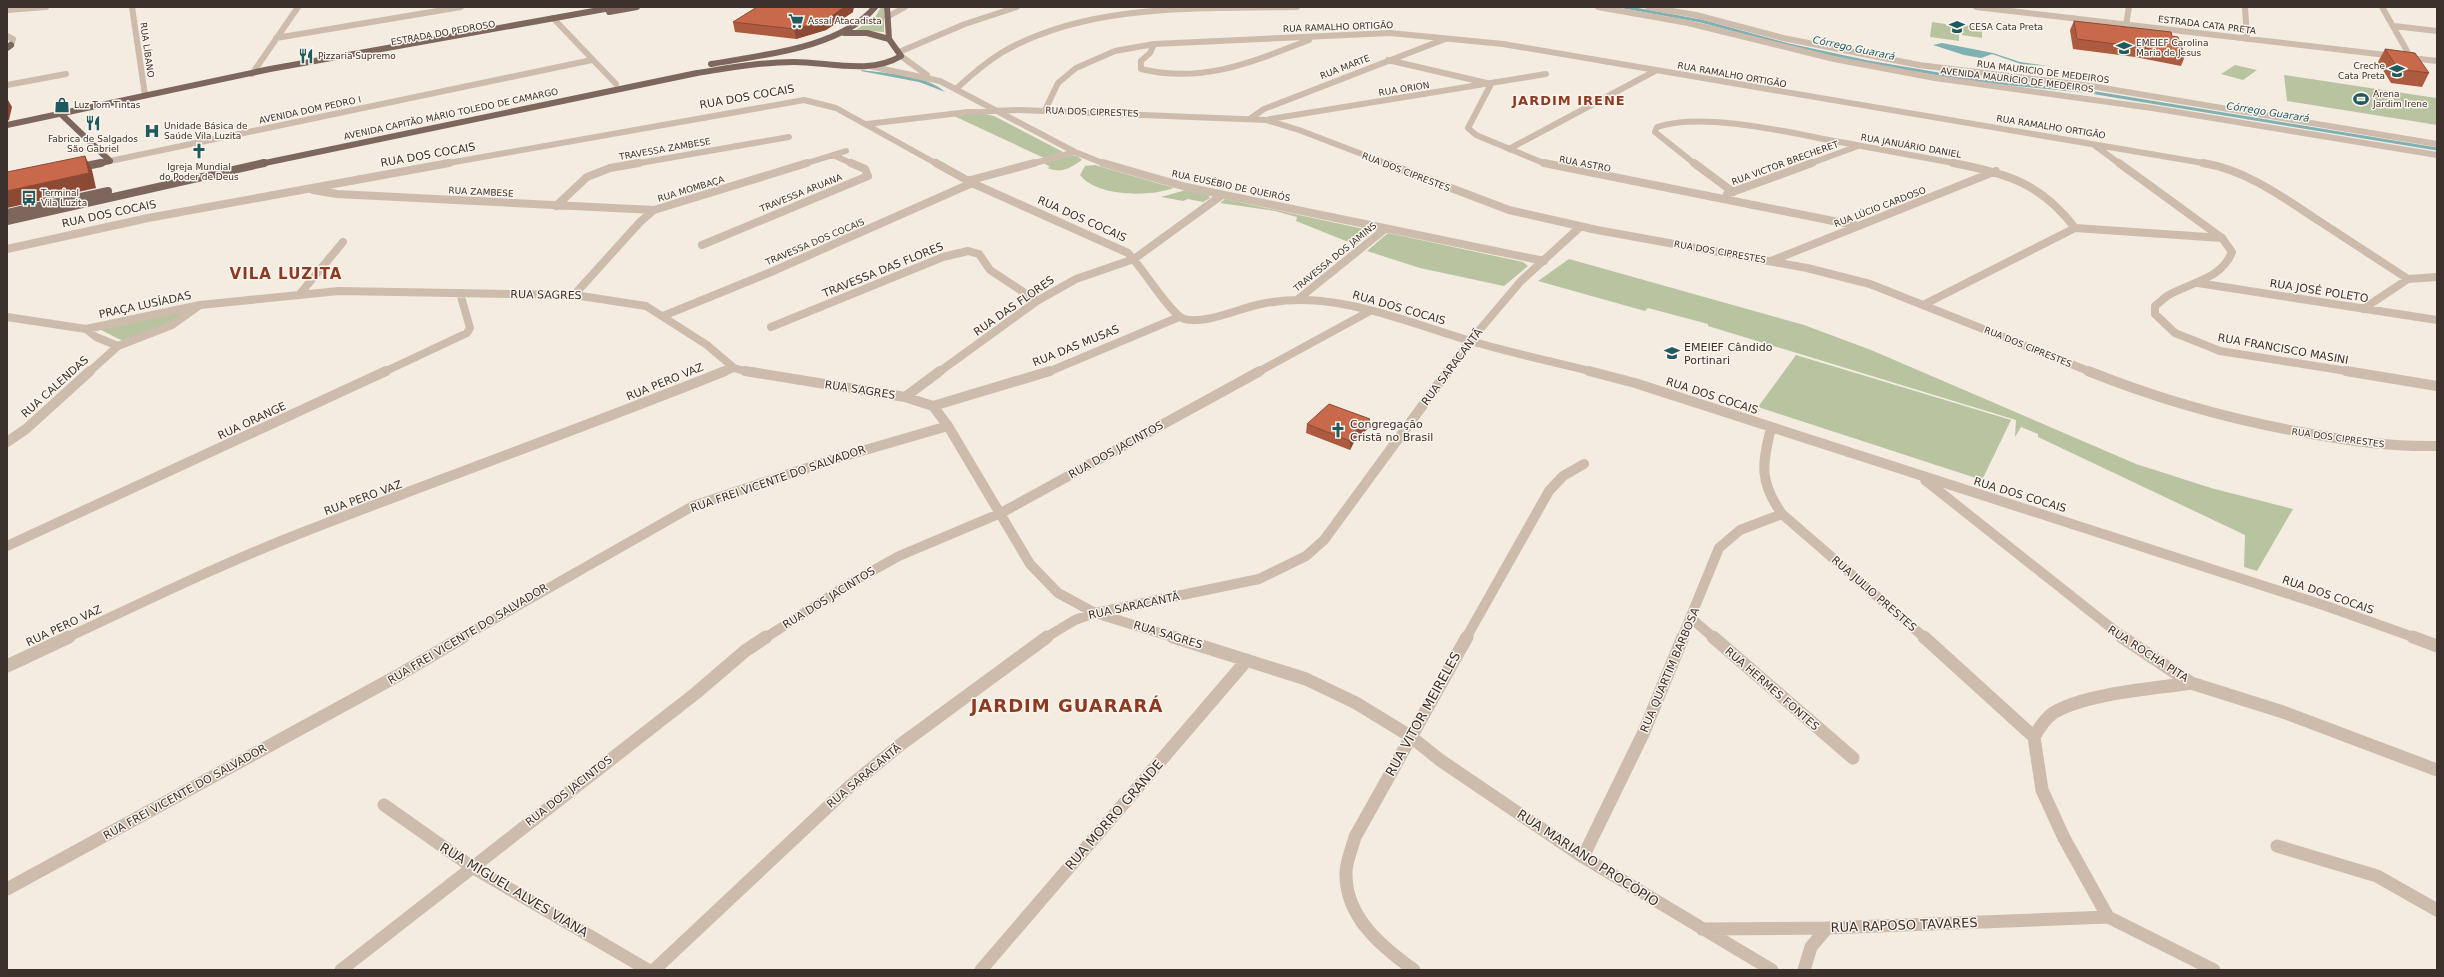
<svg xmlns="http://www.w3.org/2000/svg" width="2444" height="977" viewBox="0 0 2444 977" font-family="'DejaVu Sans',sans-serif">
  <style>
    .green { fill: #b8c4a0 }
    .water { fill: #7fb0b2 }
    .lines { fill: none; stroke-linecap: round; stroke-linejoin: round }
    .stream { stroke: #7fb0b2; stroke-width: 3 }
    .minor-far3 { stroke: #cdbbac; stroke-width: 6 }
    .minor-far2 { stroke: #cdbbac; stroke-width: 8 }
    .minor-far1 { stroke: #cdbbac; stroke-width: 10 }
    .minor { stroke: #cdbbac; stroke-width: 13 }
    .major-far1 { stroke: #7d675c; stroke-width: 6 }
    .major { stroke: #7d675c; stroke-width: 8 }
    .wall { fill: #ac5a40 }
    .shaded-wall { fill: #8c4a34 }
    .building { fill: #c8694b; stroke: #8c4a34 }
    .labels { text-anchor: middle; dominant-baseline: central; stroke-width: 3; stroke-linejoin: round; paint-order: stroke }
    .far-poi-label { font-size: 9px; fill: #3b302b; stroke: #fbf5ee; text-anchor: start }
    .far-street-label { font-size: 9px; fill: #3b302b; stroke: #fbf5ee }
    .far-water-label { font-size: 10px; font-style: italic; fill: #1f5a5e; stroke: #fbf5ee }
    .street-label { font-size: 11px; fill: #3b302b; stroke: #fbf5ee }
    .poi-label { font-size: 11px; fill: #3b302b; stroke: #fbf5ee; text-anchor: start }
    .far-district-label { font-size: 13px; font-weight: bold; letter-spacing: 1px; fill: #8c3b22; stroke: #fbf5ee }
    .near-street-label { font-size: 13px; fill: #3b302b; stroke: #fbf5ee }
    .district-label { font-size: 15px; font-weight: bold; letter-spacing: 1px; fill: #8c3b22; stroke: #fbf5ee }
    .near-district-label { font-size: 18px; font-weight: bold; letter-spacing: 1px; fill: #8c3b22; stroke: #fbf5ee }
  </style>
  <rect width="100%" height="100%" fill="#f4ebe1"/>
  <path class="green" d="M881 7H884V32L856 30 875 17Z
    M1932 22 1959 26V41L1930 37Z
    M1963 25 1982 27V38L1962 35Z
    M2235 65 2257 70 2243 80 2221 74Z
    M2284 75 2436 98 2437 125 2287 101Z
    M981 113 994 116 1063 152 1044 158 954 116Z
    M1070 156H1077L1082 160C1070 168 1062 174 1047 168L1050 167 1044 163Z
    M1095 165 1174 188C1149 197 1097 197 1080 175L1085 166Z
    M1186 190 1207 194 1210 198 1203 202 1188 199 1183 201 1161 197Z
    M1225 199 1364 229 1370 233 1356 245 1296 221 1297 217 1275 211 1220 203Z
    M1388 233 1523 262 1528 266 1504 286 1420 268 1367 251Z
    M1569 259 1804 325 1871 350 2136 464 2211 488 2293 509 2257 571 2244 567 2245 535 2038 437V434L2021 427 2015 437 2016 420 1708 326V324L1648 308 1645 311 1538 281Z
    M186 311 171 322 123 341 99 329Z
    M1796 355 2011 420 1982 480 1758 407Z"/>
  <path class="water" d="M1942 43 1993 53 2020 62 2049 66 2021 64 1992 54 1981 58 1964 55 1933 45Z
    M862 70C888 74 925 74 945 92L919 82 861 71Z"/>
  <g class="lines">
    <path class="stream" d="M1624 7 1701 21 1789 45 1868 62 1980 81 2082 91
      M2096 93 2437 149"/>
    <path class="minor-far3" d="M132 7 145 95
      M1598 7 1688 23 1834 59 1935 78 2152 108 2437 155
      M1648 7 1696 15 1783 38 1919 65 2091 86 2437 144
      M1976 7 2437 61
      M2245 7 2247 39
      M2382 7 2411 58
      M7 10 46 7
      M887 17 905 7
      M553 18 616 84
      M2126 25 2129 7
      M2394 26 2437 31
      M7 36 13 39 11 45
      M276 38 461 7
      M1154 44 1150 53 1141 61V69C1203 84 1252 62 1309 40
      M899 52 965 24 1017 7
      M901 56 927 75
      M1388 60 1491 84 1468 128 1476 135 1546 164
      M869 66 940 81 1075 152 1105 164
      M252 74 298 7
      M7 85 66 74
      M956 89C970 76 985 63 1001 53 1088 2 1200 9 1297 7
      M1045 110 1058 83 1076 68 1115 51 1154 44 1390 33 1503 44 2209 164
      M1251 118 1264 109 1445 39
      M1270 119 1546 74
      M867 124 968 112 1019 110 1266 120 1299 130 1388 164
      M2094 145 2120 164
      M1509 149 1655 71
      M833 155 853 164
      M110 161 592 60
      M443 164 804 100 836 108 937 164
      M634 164 789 137
      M804 164 846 151
      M1031 164 1075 152
      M1695 164 1655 132 1657 127C1701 112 1783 131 1829 140 1872 148 1915 156 1959 164
      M1809 164 1858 146"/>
    <path class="minor-far2" d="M936 163 972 183 1128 253C1142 267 1171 315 1184 319 1205 325 1240 308 1261 304 1280 300 1302 299 1321 301 1370 306 1418 325 1464 339 1507 352 1550 361 1593 372
      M1103 163 1186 187 1544 261
      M1385 163 1509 210 1597 230 1807 268 1870 284 2091 372
      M1544 163 1858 226
      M1694 163 1733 192
      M2119 163 2222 238 2232 252C2221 280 2190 282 2167 296 2163 299 2159 303 2155 306V314L2175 333 2220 351 2353 372
      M2203 163C2246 170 2281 196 2316 219 2347 239 2377 259 2408 279
      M967 181 1034 163
      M313 190 337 194 654 210
      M1727 194 1812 163
      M556 206 587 177 610 168 639 163
      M2075 228 2222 238
      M702 245 868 176 865 169 851 163
      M7 249 148 218 449 163
      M1771 261 1996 171
      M2198 283 2437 320
      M299 295 343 242
      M574 295 640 222 654 210 807 163
      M1297 300 1385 229
      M1923 305 2075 228C2041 183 2006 173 1953 163
      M2363 309 2408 279 2437 277
      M663 316 771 272 972 183
      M7 317 86 329 200 305 339 291 574 295 646 306 707 345 734 368 748 372
      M771 327 943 257 968 251 979 254 990 270 1037 301
      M86 329 96 337 118 346 172 325 200 305
      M89 372 118 346
      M384 372 467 333 470 328 460 293
      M723 372 734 368
      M939 372 1037 301 1076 279 1134 259 1222 195
      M1048 372 1179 317
      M1258 372 1370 311
      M1447 372 1470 341 1521 281 1580 227"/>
    <path class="minor-far1" d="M745 371 905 397 933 406 948 426 1030 564 1058 593 1095 613 1176 638
      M1589 371 1635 383 2326 606 2416 638
      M2088 371C2158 399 2228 419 2301 432 2347 441 2391 447 2437 446
      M2346 371 2437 386
      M905 397 940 371
      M933 406 1050 371
      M1771 428C1762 464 1759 482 1782 514L1925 638
      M7 442 26 429 90 371
      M1925 480 2124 638
      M7 546 386 371
      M1692 619 1714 638
      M66 638C144 602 221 564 301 533 442 478 585 427 725 371
      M461 638 693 506 834 459 948 426
      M765 638 854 581 899 556 1001 513 1260 371
      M1045 638 1075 620 1095 613 1259 579 1306 556 1324 540 1448 371
      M1466 638 1549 491 1563 476 1584 464
      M1682 638 1719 548 1740 530 1782 514"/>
    <path class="minor" d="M1173 637 1306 679 1356 703 1410 736 1440 760 1583 857 1772 970
      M1713 637 1853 758
      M1924 637 2034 737
      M2122 637 2191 683 2283 712 2437 770
      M2413 637 2437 646
      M7 666 69 637
      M2191 683C2153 689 2086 693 2053 713 2045 719 2039 728 2034 737L2042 790 2064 838 2108 917 2214 970
      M384 805 472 867 648 970
      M2277 846 2377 876 2437 910
      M1583 857 1643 734 1683 637
      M7 889 397 676 463 637
      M1702 929 1827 928 2108 917
      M341 970 696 693 745 651 766 637
      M654 970 850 786 900 745 1047 637
      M981 970 1247 660
      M1414 970C1382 947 1345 917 1346 873 1346 861 1352 849 1355 837L1467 637
      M1804 970 1811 947 1827 928"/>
    <path class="major-far1" d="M609 12 637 7
      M844 33H867L889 39
      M7 48 11 45
      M711 64C762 55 841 48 875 7
      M61 114 110 161
      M7 125 270 69 616 7
      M96 164 110 161
      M260 164 697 73C729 68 761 62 794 62 828 62 870 75 901 56L889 39 887 7"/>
    <path class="major" d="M76 168 101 163
      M7 213 108 191
      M7 221 264 163"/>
  </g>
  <path class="wall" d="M853 12 826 30 796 39 735 32 733 22Z
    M2074 21 2172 36 2185 56 2181 66 2135 57 2073 49 2070 30Z
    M2385 49 2429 73 2422 87 2391 83 2378 62Z
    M1307 424 1369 428 1356 438 1350 450 1306 433Z"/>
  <path class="shaded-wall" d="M844 7H854L853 12 826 30 796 39 794 29Z
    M8 100 12 107 9 120 7 121V104Z
    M85 156 92 170 96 188 7 208V191Z
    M1370 419 1369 428 1356 438 1350 450V441L1357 429Z"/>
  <path class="building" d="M757 7H844L825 21 794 29 733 22Z
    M2074 21 2171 32 2172 36 2178 37 2185 56 2139 47 2077 39Z
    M2385 49 2415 53 2429 73 2398 69Z
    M85 156 89 173 7 191V172Z
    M1329 404 1370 419 1357 429 1350 441 1307 424Z"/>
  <defs>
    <symbol id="supermarket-bare" viewBox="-9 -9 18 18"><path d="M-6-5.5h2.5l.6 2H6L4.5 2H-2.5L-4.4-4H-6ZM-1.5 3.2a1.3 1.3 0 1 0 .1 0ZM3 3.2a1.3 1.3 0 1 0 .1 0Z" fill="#1f5a5e" stroke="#fbf5ee" stroke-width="2.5" paint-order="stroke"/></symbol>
    <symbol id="school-bare" viewBox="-9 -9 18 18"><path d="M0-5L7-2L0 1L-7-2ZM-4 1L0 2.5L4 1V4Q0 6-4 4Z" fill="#1f5a5e" stroke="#fbf5ee" stroke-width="2.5" paint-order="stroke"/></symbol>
    <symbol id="restaurant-bare" viewBox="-9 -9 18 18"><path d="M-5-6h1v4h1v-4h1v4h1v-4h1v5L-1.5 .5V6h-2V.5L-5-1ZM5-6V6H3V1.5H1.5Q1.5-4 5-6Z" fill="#1f5a5e" stroke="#fbf5ee" stroke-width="2.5" paint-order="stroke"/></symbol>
    <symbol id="stadium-bare" viewBox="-9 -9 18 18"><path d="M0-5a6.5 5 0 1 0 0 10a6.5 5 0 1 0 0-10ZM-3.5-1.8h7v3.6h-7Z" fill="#1f5a5e" stroke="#fbf5ee" stroke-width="2.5" paint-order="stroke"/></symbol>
    <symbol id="shop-bare" viewBox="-9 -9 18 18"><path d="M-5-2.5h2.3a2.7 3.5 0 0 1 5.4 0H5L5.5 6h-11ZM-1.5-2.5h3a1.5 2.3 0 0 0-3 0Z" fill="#1f5a5e" stroke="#fbf5ee" stroke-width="2.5" paint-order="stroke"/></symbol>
    <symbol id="hospital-bare" viewBox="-9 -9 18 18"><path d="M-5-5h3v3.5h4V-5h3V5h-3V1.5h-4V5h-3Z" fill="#1f5a5e" stroke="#fbf5ee" stroke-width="2.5" paint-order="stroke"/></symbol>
    <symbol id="church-bare" viewBox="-9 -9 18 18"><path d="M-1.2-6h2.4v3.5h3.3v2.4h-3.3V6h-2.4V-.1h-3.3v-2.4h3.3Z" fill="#1f5a5e" stroke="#fbf5ee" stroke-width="2.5" paint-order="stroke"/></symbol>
    <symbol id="bus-bare" viewBox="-9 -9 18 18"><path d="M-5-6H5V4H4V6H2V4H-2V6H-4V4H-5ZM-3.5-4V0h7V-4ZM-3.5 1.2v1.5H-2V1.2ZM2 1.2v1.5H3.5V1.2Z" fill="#1f5a5e" stroke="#fbf5ee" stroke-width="2.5" paint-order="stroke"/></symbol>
  </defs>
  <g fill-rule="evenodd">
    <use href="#supermarket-bare" x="785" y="10" width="22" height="22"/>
    <use href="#school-bare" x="1946" y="16" width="22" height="22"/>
    <use href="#school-bare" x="2113" y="37" width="22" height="22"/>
    <use href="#restaurant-bare" x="295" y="45" width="22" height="22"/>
    <use href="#school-bare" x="2386" y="60" width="22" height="22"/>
    <use href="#stadium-bare" x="2350" y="88" width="22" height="22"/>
    <use href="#shop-bare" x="51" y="94" width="22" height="22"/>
    <use href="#restaurant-bare" x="82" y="112" width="22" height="22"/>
    <use href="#hospital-bare" x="141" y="120" width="22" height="22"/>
    <use href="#church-bare" x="188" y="140" width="22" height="22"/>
    <use href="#bus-bare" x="18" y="187" width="22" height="22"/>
    <use href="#school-bare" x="1661" y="342" width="22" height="22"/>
    <use href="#church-bare" x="1327" y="419" width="22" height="22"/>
  </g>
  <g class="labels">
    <g class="far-poi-label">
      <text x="808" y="21">Assaí Atacadista</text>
      <text x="1969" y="27">CESA Cata Preta</text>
      <text x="2136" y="43">EMEIEF Carolina<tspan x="2136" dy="10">Maria de Jesus</tspan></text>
      <text x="318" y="56">Pizzaria Supremo</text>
      <text x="2385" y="66" text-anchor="end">Creche<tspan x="2385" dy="10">Cata Preta</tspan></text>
      <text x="2373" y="94">Arena<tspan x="2373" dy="10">Jardim Irene</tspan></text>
      <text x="74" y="105">Luz Tom Tintas</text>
      <text x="164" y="126">Unidade Básica de<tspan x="164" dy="10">Saúde Vila Luzita</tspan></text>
      <text x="93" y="139" text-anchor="middle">Fabrica de Salgados<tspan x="93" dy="10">São Gabriel</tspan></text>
      <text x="199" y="167" text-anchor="middle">Igreja Mundial<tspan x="199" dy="10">do Poder de Deus</tspan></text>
      <text x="41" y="193">Terminal<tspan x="41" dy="10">Vila Luzita</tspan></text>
    </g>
    <g class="far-street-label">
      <text transform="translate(2207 25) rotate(7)">ESTRADA CATA PRETA</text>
      <text transform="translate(1338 27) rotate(-2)">RUA RAMALHO ORTIGÃO</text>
      <text transform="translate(443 33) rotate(-10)">ESTRADA DO PEDROSO</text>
      <text transform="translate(147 50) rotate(82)">RUA LÍBANO</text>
      <text transform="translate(1345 67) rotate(-21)">RUA MARTE</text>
      <text transform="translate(2043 72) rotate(7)">RUA MAURICIO DE MEDEIROS</text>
      <text transform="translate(1732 75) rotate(10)">RUA RAMALHO ORTIGÃO</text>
      <text transform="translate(2017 80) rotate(7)">AVENIDA MAURÍCIO DE MEDEIROS</text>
      <text transform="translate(1404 89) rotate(-9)">RUA ORION</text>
      <text transform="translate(310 110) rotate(-12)">AVENIDA DOM PEDRO I</text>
      <text transform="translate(1092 112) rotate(2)">RUA DOS CIPRESTES</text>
      <text transform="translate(451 114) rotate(-12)">AVENIDA CAPITÃO MÁRIO TOLEDO DE CAMARGO</text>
      <text transform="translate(2051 127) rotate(9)">RUA RAMALHO ORTIGÃO</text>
      <text transform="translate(1911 146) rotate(10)">RUA JANUÁRIO DANIEL</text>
      <text transform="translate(665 149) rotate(-10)">TRAVESSA ZAMBESE</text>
      <text transform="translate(1785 163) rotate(-20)">RUA VICTOR BRECHERET</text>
      <text transform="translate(1585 164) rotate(11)">RUA ASTRO</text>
      <text transform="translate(1406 172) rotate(21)">RUA DOS CIPRESTES</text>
      <text transform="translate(1231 186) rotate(12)">RUA EUSÉBIO DE QUEIRÓS</text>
      <text transform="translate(691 189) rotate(-17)">RUA MOMBAÇA</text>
      <text transform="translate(481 192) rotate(3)">RUA ZAMBESE</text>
      <text transform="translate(801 193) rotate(-22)">TRAVESSA ARUANA</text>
      <text transform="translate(1880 207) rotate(-21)">RUA LÚCIO CARDOSO</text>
      <text transform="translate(815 242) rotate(-23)">TRAVESSA DOS COCAIS</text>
      <text transform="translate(1720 252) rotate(10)">RUA DOS CIPRESTES</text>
      <text transform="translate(1335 257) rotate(-39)">TRAVESSA DOS JAMINS</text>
      <text transform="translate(2028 347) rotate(22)">RUA DOS CIPRESTES</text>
      <text transform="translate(2338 438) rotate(8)">RUA DOS CIPRESTES</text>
    </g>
    <g class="far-water-label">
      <text transform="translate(1854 48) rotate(12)">Córrego Guarará</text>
      <text transform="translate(2268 112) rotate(9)">Córrego Guarará</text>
    </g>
    <g class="street-label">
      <text transform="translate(747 97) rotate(-10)">RUA DOS COCAIS</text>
      <text transform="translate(428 155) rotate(-10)">RUA DOS COCAIS</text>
      <text transform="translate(109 214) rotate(-12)">RUA DOS COCAIS</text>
      <text transform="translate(1082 219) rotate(24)">RUA DOS COCAIS</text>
      <text transform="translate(883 270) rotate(-22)">TRAVESSA DAS FLORES</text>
      <text transform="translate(2319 291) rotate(9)">RUA JOSÉ POLETO</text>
      <text transform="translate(546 295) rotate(1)">RUA SAGRES</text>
      <text transform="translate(145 305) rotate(-12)">PRAÇA LUSÍADAS</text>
      <text transform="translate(1014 306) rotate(-35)">RUA DAS FLORES</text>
      <text transform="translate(1399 308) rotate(16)">RUA DOS COCAIS</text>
      <text transform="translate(1076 346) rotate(-22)">RUA DAS MUSAS</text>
      <text transform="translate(2283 349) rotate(10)">RUA FRANCISCO MASINI</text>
      <text transform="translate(1452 367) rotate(-53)">RUA SARACANTÃ</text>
      <text transform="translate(665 382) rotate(-22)">RUA PERO VAZ</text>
      <text transform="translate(55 387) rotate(-42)">RUA CALENDAS</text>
      <text transform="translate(860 390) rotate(9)">RUA SAGRES</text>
      <text transform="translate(1712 396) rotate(18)">RUA DOS COCAIS</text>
      <text transform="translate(252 421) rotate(-25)">RUA ORANGE</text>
      <text transform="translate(1116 450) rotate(-29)">RUA DOS JACINTOS</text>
      <text transform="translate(778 479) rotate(-19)">RUA FREI VICENTE DO SALVADOR</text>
      <text transform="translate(2020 495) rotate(17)">RUA DOS COCAIS</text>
      <text transform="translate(363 498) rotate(-20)">RUA PERO VAZ</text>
      <text transform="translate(1874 594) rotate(41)">RUA JULIO PRESTES</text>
      <text transform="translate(2328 595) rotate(19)">RUA DOS COCAIS</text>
      <text transform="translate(829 598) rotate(-32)">RUA DOS JACINTOS</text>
      <text transform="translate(1134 606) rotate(-12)">RUA SARACANTÃ</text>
      <text transform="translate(64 626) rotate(-25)">RUA PERO VAZ</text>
      <text transform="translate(468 634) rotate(-31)">RUA FREI VICENTE DO SALVADOR</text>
      <text transform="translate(1168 635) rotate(17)">RUA SAGRES</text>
      <text transform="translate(2148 654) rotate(33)">RUA ROCHA PITA</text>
      <text transform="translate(1670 670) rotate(-67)">RUA QUARTIM BARBOSA</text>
      <text transform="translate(1772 689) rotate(41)">RUA HERMES FONTES</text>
      <text transform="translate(864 776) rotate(-40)">RUA SARACANTÃ</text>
      <text transform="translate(569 791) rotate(-38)">RUA DOS JACINTOS</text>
      <text transform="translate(185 792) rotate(-29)">RUA FREI VICENTE DO SALVADOR</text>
    </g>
    <g class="poi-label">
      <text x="1684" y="347">EMEIEF Cândido<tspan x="1684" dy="13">Portinari</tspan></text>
      <text x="1350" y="424">Congregação<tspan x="1350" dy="13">Cristã no Brasil</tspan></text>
    </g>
    <g class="far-district-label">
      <text x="1569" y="100">JARDIM IRENE</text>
    </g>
    <g class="near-street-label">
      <text transform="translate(1423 714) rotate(-61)">RUA VITOR MEIRELES</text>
      <text transform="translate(1114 815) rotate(-49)">RUA MORRO GRANDE</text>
      <text transform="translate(1588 858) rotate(33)">RUA MARIANO PROCÓPIO</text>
      <text transform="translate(514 890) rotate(31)">RUA MIGUEL ALVES VIANA</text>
      <text transform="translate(1904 925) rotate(-2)">RUA RAPOSO TAVARES</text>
    </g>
    <g class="district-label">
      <text x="286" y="274">VILA LUZITA</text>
    </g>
    <g class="near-district-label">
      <text x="1067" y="705">JARDIM GUARARÁ</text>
    </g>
  </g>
  <rect width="2444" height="977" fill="none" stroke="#3b302b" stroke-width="16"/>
</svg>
